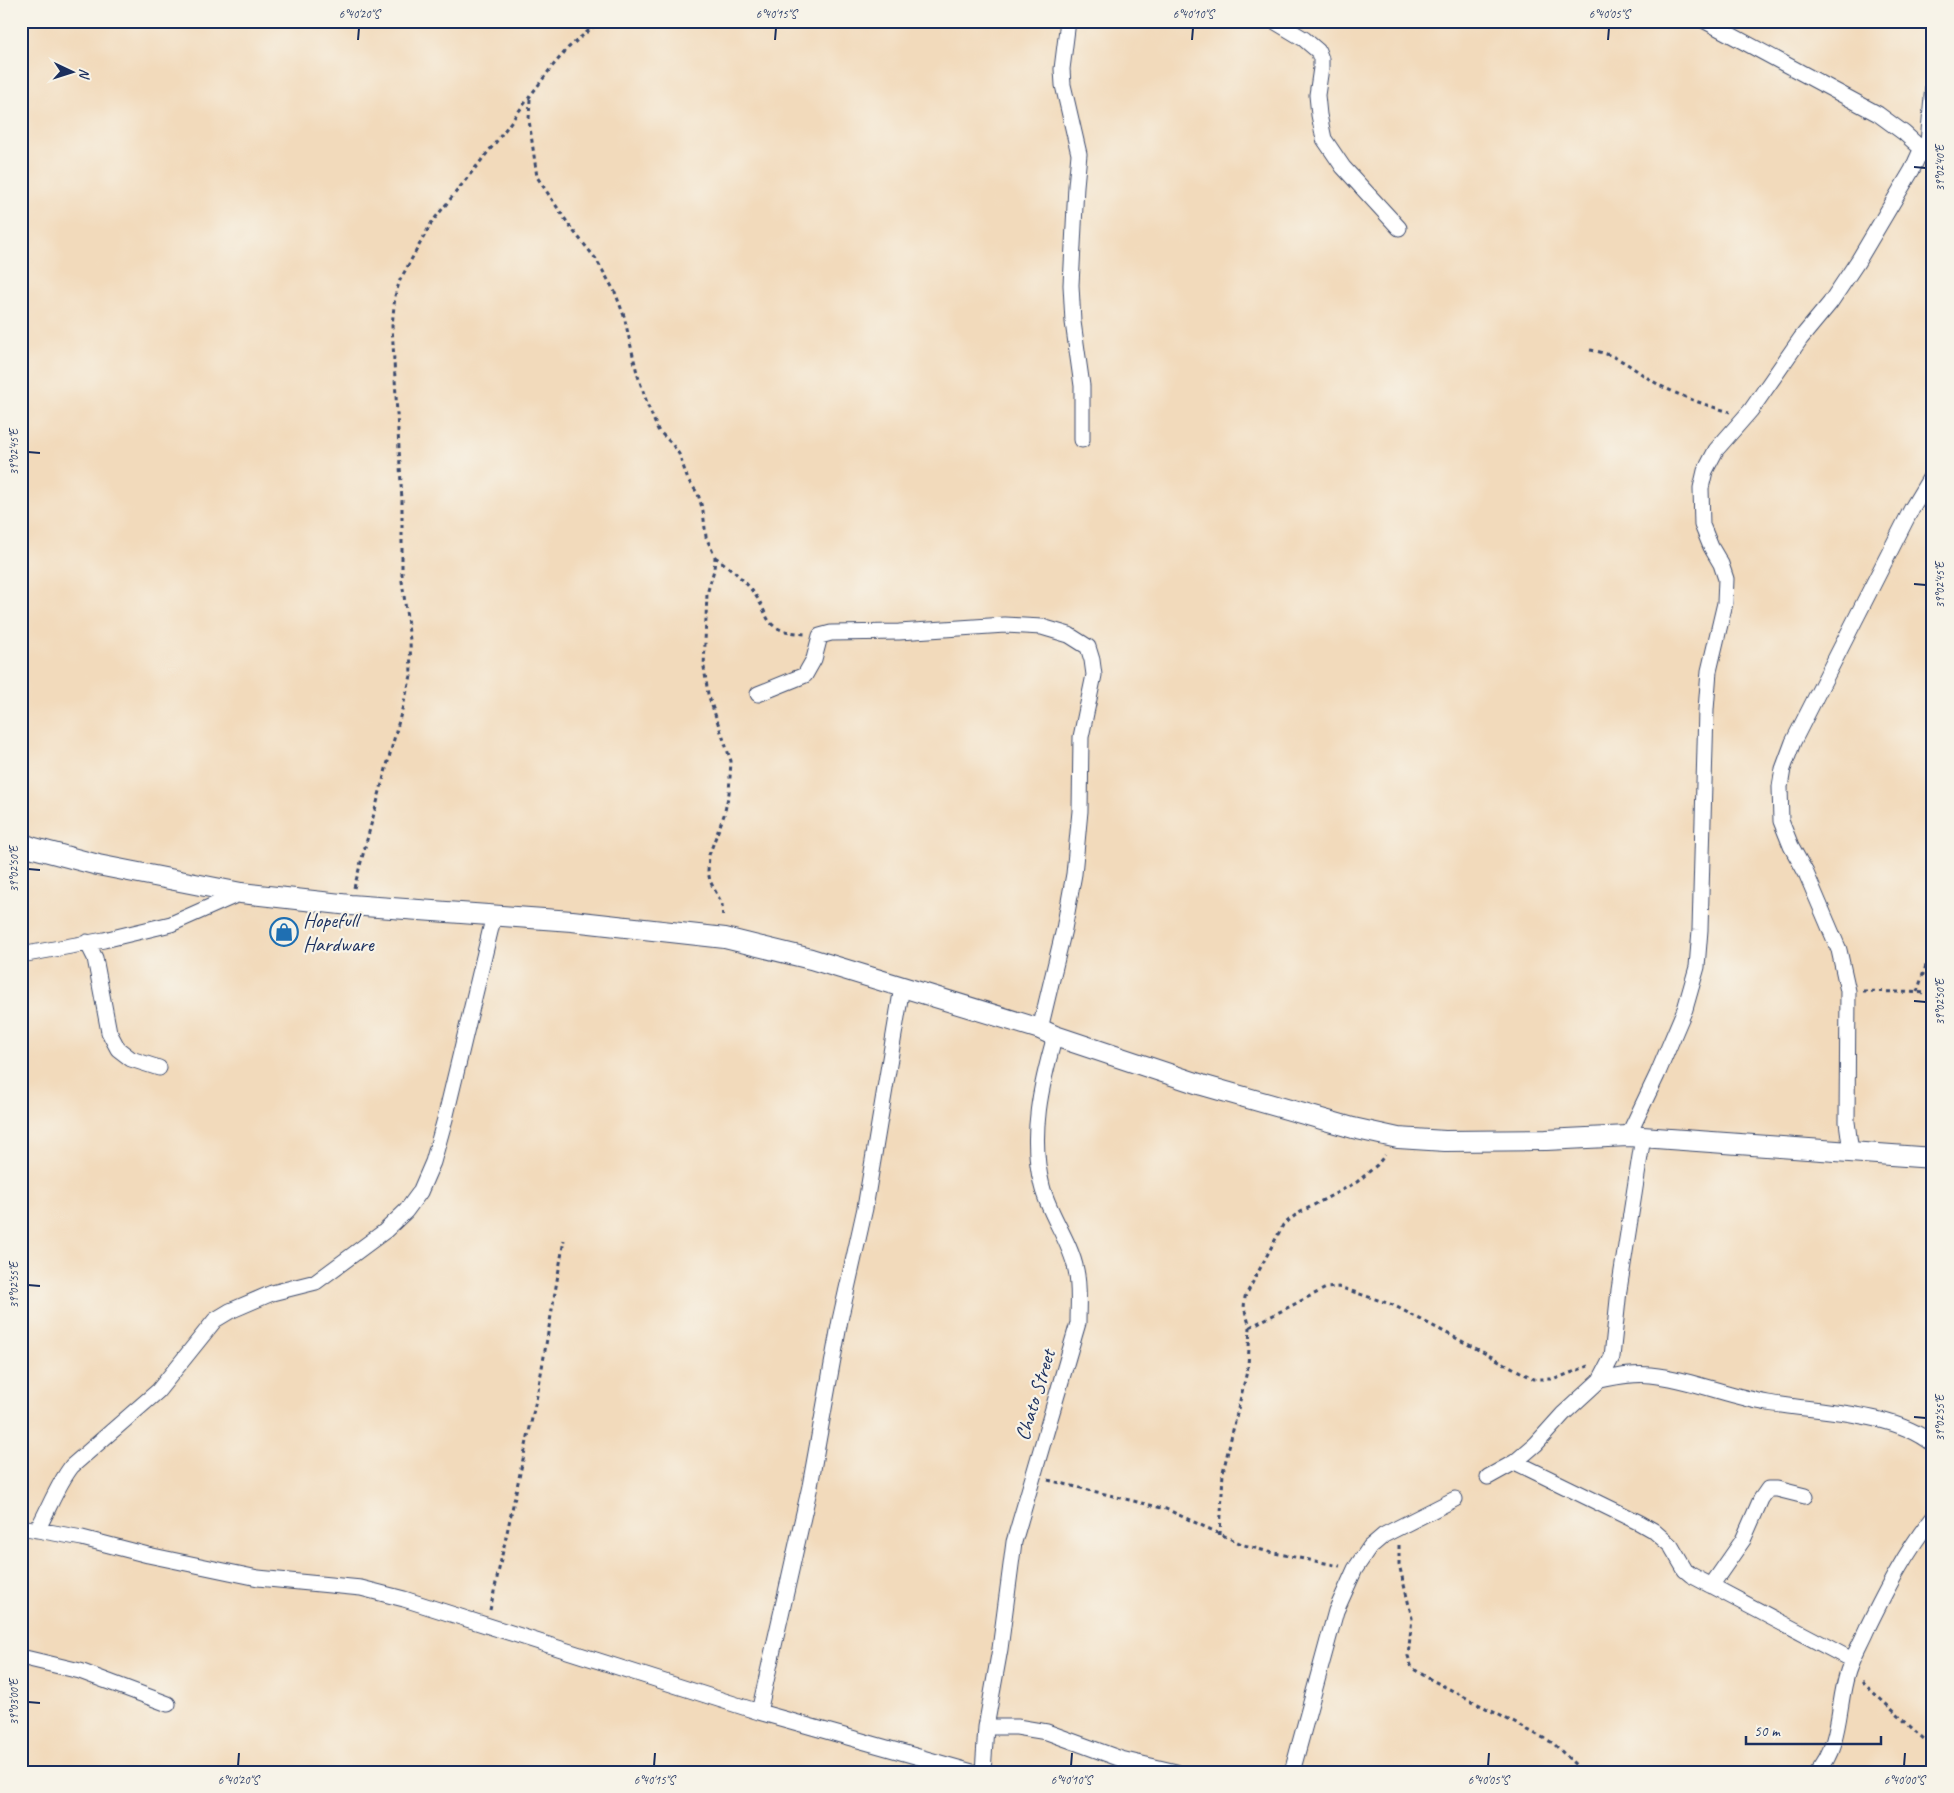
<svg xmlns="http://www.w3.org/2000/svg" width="1954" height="1793" viewBox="0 0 1954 1793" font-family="Caveat,sans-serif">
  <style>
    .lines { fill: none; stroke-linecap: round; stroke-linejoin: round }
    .minor-casing { stroke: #3b496c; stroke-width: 17 }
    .tertiary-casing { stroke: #3b496c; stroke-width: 22 }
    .path { stroke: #3b496c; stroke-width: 3; stroke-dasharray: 4 4; stroke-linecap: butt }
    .minor { stroke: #fff; stroke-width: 15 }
    .tertiary { stroke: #fff; stroke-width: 20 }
    .ticks { fill: none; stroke: #1b2f5e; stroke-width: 2 }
    .labels { text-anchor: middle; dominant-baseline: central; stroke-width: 4.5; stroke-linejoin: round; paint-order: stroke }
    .poi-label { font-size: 21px; fill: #1b2f5e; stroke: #f7f3e8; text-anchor: start }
    .street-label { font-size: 21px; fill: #1b2f5e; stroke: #f7f3e8 }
    .neatline { fill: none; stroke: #1b2f5e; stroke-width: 2 }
    .ticks-label { font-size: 12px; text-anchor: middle; fill: #1b2f5e }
  </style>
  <rect width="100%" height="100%" fill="#f7f3e8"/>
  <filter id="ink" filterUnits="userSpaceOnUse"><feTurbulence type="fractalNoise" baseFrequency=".02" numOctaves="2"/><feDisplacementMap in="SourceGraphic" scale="10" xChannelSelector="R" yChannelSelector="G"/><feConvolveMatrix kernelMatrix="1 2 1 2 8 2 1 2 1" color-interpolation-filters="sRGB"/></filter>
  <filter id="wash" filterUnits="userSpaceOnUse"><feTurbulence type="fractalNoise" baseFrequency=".0096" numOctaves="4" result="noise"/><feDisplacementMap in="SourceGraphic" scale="20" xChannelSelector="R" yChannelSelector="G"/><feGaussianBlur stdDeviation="1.12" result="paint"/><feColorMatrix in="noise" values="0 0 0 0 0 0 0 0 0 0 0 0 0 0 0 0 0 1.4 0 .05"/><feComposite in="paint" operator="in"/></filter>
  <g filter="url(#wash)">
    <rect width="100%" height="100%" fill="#f2dabb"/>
  </g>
  <g filter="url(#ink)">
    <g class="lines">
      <defs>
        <path id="minor" d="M1068 21 1062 69 1063 85 1079 154 1076 186 1071 285 1073 322 1082 386V440
          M1274 21 1304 39 1318 51 1321 59V68L1317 95 1319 115 1324 139 1343 167 1399 228
          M1705 21 1878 114 1904 133 1933 159
          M1927 154 1933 86
          M758 694 805 675 814 659 820 636 831 633 899 632 1005 625 1042 627 1069 635 1088 647 1092 660 1094 675 1081 737 1080 811 1074 874 1064 929 1040 1029
          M87 942 95 958 109 1032 118 1049 131 1059 159 1068
          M21 955 104 940 171 924 241 893
          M1628 1136 1657 1075 1685 1009 1697 967 1700 930 1706 710 1709 671 1725 603 1726 579 1721 564 1711 547 1702 525 1701 488 1705 471 1716 450 1751 410 1801 338 1830 303 1858 261 1912 170 1921 150
          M1851 1152 1847 1122 1848 991 1839 950 1806 873 1791 846 1781 821 1780 787 1783 769 1793 742 1912 508 1933 473
          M1600 1380C1616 1377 1633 1373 1650 1375 1690 1379 1728 1396 1768 1403 1818 1412 1893 1411 1933 1444
          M1515 1462 1640 1523 1654 1531 1671 1546 1685 1570 1691 1575 1852 1660
          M1488 1477 1515 1462 1536 1444 1563 1414 1600 1380 1612 1357 1619 1290 1643 1137
          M21 1527 82 1538 148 1555 258 1578 361 1588 404 1599 759 1712 972 1772
          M37 1530C49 1509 57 1485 72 1466L158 1391 215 1320 230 1311 272 1293 316 1282 385 1231 406 1211 420 1192 433 1162 445 1119 494 915
          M1711 1586 1743 1540 1761 1499 1768 1489H1777L1805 1496
          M21 1657 80 1671 168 1704
          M759 1712 810 1486 840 1320 865 1208 902 987
          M986 1727H1017L1047 1732 1121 1759 1176 1772
          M983 1772 986 1727 1000 1649 1014 1542 1078 1323C1078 1305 1080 1287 1076 1270 1070 1240 1049 1215 1042 1186 1029 1135 1041 1085 1055 1036
          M1292 1772 1336 1611 1355 1569 1370 1547 1384 1535 1455 1499
          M1817 1772C1842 1744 1837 1704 1848 1671 1853 1656 1861 1643 1867 1629 1886 1590 1906 1551 1933 1517"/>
        <path id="tertiary" d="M21 843 34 848 98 865 241 893 350 905 572 921 725 938 811 959 1040 1029 1055 1036 1202 1085 1353 1128 1398 1138 1445 1141 1546 1140 1628 1136 1933 1158"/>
      </defs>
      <use href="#minor" class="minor-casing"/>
      <use href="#tertiary" class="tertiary-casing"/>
      <path class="path" d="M530 99 529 120 537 177 571 228 596 259 615 292 624 316 637 373 648 406 658 430 672 444 679 454 688 480 698 494 703 511 706 537 715 557 714 570 707 594 704 667 708 694 731 761 729 793 724 815 709 855 708 871 710 881 722 904 723 920
        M1590 350C1622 355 1634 371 1661 386 1685 398 1705 405 1730 412
        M715 557C728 566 740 576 750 588 774 616 757 630 805 634
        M354 888 411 676 410 640 402 581V501L392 326 395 296 400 280 432 222 496 142 551 68 568 48 600 21
        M1863 991 1933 993
        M1917 992 1933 945
        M1250 1327 1326 1288 1339 1287 1393 1305 1534 1379H1555L1588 1366
        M1048 1480 1166 1509 1244 1545 1269 1552 1340 1566
        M1220 1535 1223 1472 1248 1367 1250 1327 1244 1308 1245 1297 1283 1225 1297 1214 1357 1182 1377 1165 1385 1155
        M1399 1545V1564L1412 1618 1408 1656 1412 1668 1428 1678 1553 1743 1583 1772
        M490 1610 538 1391 564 1240
        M1862 1682 1926 1741 1933 1744"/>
      <use href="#minor" class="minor"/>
      <use href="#tertiary" class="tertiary"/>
    </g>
  </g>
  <path class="ticks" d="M358 40 359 28M775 40 776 28M1192 40 1193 28M1608 40 1609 28M1914 167 1926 168M28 452 40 453M1914 584 1926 585M28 869 40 870M1914 1001 1926 1002M28 1285 40 1286M1914 1417 1926 1418M28 1702 40 1703M238 1766 239 1753M654 1766 655 1753M1071 1766 1072 1753M1488 1766 1489 1753M1904 1766 1905 1753"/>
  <defs>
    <symbol id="shop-ring" viewBox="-11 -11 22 22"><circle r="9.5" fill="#f7f3e8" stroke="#1f6fb2" stroke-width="1.5"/><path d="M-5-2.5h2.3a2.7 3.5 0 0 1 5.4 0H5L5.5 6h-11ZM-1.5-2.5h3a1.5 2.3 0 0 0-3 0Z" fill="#1f6fb2"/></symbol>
  </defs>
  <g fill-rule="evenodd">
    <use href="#shop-ring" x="268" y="916" width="32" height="32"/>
  </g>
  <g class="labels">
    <g class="poi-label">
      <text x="303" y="920">Hopefull<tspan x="303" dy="24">Hardware</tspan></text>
    </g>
    <g class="street-label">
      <text transform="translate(1035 1395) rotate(-73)">Chato Street</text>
    </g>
  </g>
  <rect width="1954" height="1793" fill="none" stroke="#f7f3e8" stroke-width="55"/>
  <g transform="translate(72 72) rotate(94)" stroke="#f7f3e8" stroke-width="4" paint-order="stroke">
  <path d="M0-4L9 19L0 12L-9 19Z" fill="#1b2f5e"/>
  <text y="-8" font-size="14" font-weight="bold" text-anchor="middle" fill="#1b2f5e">N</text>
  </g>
  <path d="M1746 1736v8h135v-8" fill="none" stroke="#1b2f5e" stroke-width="2.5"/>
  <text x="1754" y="1736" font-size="15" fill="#1b2f5e" stroke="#f7f3e8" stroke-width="4" paint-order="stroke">50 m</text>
  <rect x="28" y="28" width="1898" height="1738" class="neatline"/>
  <g class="ticks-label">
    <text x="359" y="18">6°40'20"S</text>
    <text x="776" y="18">6°40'15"S</text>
    <text x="1193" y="18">6°40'10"S</text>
    <text x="1609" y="18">6°40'05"S</text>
    <text transform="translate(1940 168) rotate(-90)" y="4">39°02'40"E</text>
    <text transform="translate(14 452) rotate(-90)" y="4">39°02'45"E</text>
    <text transform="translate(1940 585) rotate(-90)" y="4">39°02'45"E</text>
    <text transform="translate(14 869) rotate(-90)" y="4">39°02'50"E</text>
    <text transform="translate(1940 1002) rotate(-90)" y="4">39°02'50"E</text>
    <text transform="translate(14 1285) rotate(-90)" y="4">39°02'55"E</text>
    <text transform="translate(1940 1418) rotate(-90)" y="4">39°02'55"E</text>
    <text transform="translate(14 1702) rotate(-90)" y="4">39°03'00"E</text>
    <text x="238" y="1784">6°40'20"S</text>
    <text x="654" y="1784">6°40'15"S</text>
    <text x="1071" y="1784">6°40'10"S</text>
    <text x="1488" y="1784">6°40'05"S</text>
    <text x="1904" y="1784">6°40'00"S</text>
  </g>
</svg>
